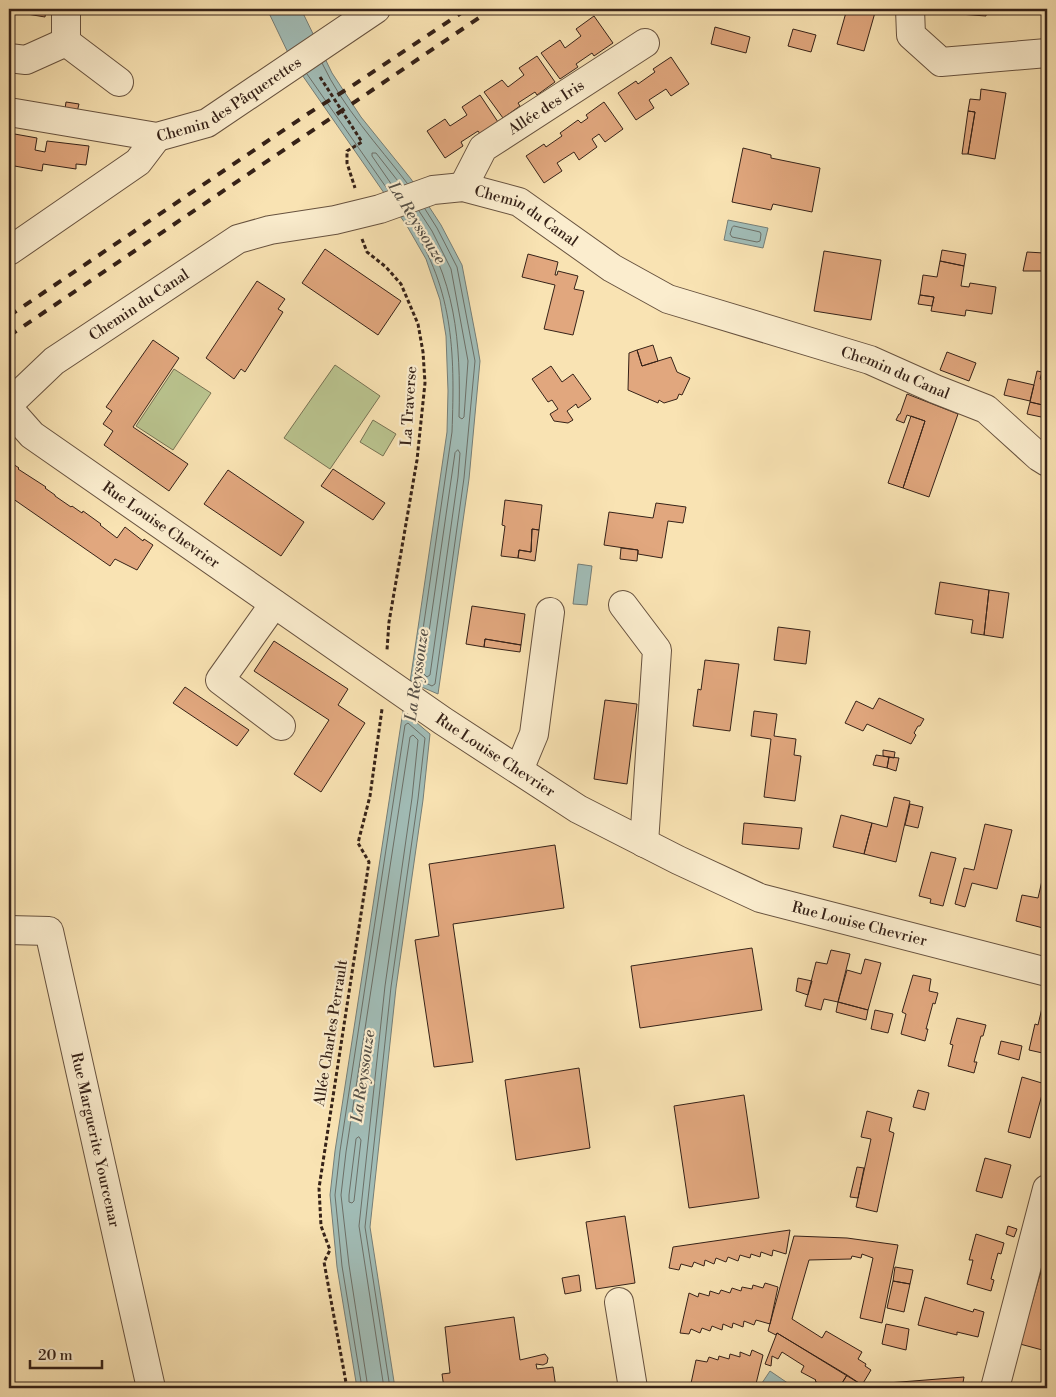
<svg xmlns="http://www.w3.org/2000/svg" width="1056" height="1397" viewBox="0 0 1056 1397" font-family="'Libre Bodoni',serif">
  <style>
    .green { fill: #bac48f; stroke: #787354 }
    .water { fill: #a1bcb6; stroke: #767e77 }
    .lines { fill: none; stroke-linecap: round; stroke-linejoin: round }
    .shore { stroke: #6c6f67; stroke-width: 1 }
    .building { fill: #e1a77e; stroke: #362218 }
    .minor-casing { stroke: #67523f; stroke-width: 30 }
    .path { stroke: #362218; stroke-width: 3; stroke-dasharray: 4 2.5; stroke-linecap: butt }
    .minor { stroke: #fbedce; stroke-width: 28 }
    .rail { stroke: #362218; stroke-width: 4; stroke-dasharray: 9 9; stroke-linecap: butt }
    .labels { text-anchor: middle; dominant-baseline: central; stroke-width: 4.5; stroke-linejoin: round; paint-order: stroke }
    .street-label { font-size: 15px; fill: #362218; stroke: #fbedce }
    .water-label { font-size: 16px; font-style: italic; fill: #565047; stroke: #fbedce }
  </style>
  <rect width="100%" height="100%" fill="#f9e3b3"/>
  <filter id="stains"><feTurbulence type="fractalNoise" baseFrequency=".004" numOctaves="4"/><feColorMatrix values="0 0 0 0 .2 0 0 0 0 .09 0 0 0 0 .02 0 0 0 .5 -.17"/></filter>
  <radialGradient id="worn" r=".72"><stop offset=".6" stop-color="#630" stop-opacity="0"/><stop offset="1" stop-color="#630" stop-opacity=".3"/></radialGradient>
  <path class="green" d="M335 365 380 396 330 469 284 438Z
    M174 369 211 393 173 450 136 426Z
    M373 420 396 434 383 456 360 442Z"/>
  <path class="water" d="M267 9H301L332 73 361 117 411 179 441 225 462 265 477 343 480 361 469 479 438 694 410 682 447 432 448 391 446 336 440 300 426 259 407 226 291 59Z
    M728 220 768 228 763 248 724 240Z
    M578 564 592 566 587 605 573 604Z
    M403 711 430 734 423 800 396 988 370 1227 395 1388H357L337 1267 330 1195 335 1151Z
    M770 1371 795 1388H764L760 1386Z"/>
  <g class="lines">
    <path class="shore" d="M322 63C343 108 378 145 407 183
      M307 74 388 190
      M394 188 372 156V153H376L401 185
      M412 214C456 278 461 341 459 417L462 419 464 417 468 361 451 269 432 231 419 211
      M405 216C454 285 455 351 452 432L416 677 417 679 432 686 435 684 464 478 475 361 457 267 437 228 425 209
      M734 226 760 232 761 234 760 241 757 242 732 237 730 234 732 228Z
      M458 450 460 453 458 477 430 675 427 677 423 673 455 453Z
      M359 1137 361 1140 354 1201 352 1203 349 1202V1195L356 1139Z
      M362 1388 342 1266 335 1195 340 1151 405 725 408 723 425 738 418 799 391 987 365 1227 390 1388
      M368 1388 349 1265 341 1195 346 1152 410 737 413 735 418 740 412 798 385 986 359 1226 384 1388"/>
  </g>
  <path class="building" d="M9 9H46L45 17 9 11Z
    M847 9H876L864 51 837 44Z
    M960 9H987L986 16 959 14Z
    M1027 9H1047V14L1027 12Z
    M594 16 613 43 594 56 592 53 576 64 578 67 560 79 541 53 560 40 565 48 581 36 576 29Z
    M715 27 750 37 746 53 711 44Z
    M793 29 816 35 811 52 788 46Z
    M537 56 555 82 537 95 535 92 518 103 520 106 503 118 484 92 502 80 508 87 524 75 519 68Z
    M671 57 689 84 671 96 666 89 649 100 654 108 636 120 618 93 636 81 638 84 655 72 653 69Z
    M981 89 1006 93 995 159 968 154 975 112 968 111 970 99 980 100Z
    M480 95 498 122 480 134 478 131 461 142 463 146 445 158 427 131 445 119 450 126 467 115 462 107Z
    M66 102 79 104 77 112 65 109Z
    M604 102 623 129 605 142 599 134 592 139 597 147 579 160 574 152 557 163 562 171 544 183 526 156 544 144 546 147 562 136 560 133 578 120 581 123 588 118 586 115Z
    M968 111 975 112 968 154H962Z
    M9 133 37 138 35 150 45 152 47 141 89 146 86 165 76 164V169L43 164 42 171 9 165Z
    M743 148 771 155V158L820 168 812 212 773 204 771 210 732 202Z
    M325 249 401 301 378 335 302 283Z
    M942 250 966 254 964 266 940 261Z
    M824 251 881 260 871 320 814 311Z
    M1027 252 1044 253V271H1023Z
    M528 254 558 262 555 275H557L558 271 578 276 574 289 584 291 573 335 544 329 555 285 522 277Z
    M940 261 964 266 961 286 969 287 970 283 996 287 992 314 966 310 965 316 931 311 934 297 920 295 923 275 937 277Z
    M257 281 285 299 278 309 283 312 245 372 241 369 234 379 206 358Z
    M920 295 934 297 932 306 918 304Z
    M153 340 179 358 133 427 188 464 169 491 104 445 113 431 103 424 112 411 106 407Z
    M653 345 658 361 642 366 637 350Z
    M637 350 642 366 671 357 677 372 690 378 682 395 679 394 677 399 664 403 659 400 658 403 628 390 629 353Z
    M947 352 976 363 969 381 940 370Z
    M551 366 562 382 573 374 591 399 578 408 576 404 567 411 573 420 568 423 554 421 550 414 558 409 552 400 548 402 532 379Z
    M1037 371 1042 372 1040 379 1047 382V406L1030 402Z
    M1008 379 1034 385 1030 401 1004 395Z
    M907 394 958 414 929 497 903 488 925 421 907 415 904 423 896 420 899 414H900Z
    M1030 402 1047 406 1046 418 1027 414Z
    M911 416 925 421 903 488 888 483Z
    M10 462 19 468 18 469 46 487 45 488 55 495V496L71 507 72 506 82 513 83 511 101 524 100 525 117 538 125 527 143 541 144 539 153 545 137 570 115 559 110 566 9 496Z
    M333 469 385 503 373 520 321 486Z
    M228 470 304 522 281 556 204 504Z
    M505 500 542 505 539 530 532 529 531 552 519 550 518 558 501 556 505 526 502 525Z
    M656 503 686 507 683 523 668 521 662 558 638 554V550L604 545 609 512 653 518Z
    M532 529 539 530 535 561 518 558 519 550 531 552Z
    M621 548 638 550 637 561 620 559Z
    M940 582 989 590 984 635 971 633 973 620 935 614Z
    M989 590 1009 593 1003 638 984 635Z
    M472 606 525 614 521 645 485 639 484 647 466 644Z
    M778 627 810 631 806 664 774 660Z
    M485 639 521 645 520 652 484 647Z
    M274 641 348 689 338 705 365 723 321 792 294 774 329 720 254 671Z
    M705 660 739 664 730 731 693 726 698 689 701 690Z
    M185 687 249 730 237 746 173 703Z
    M879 698 924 719 920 726H918L914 733 916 735 911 744 867 724 863 731 845 723 856 701 873 709Z
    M605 700 637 704 627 784 594 779Z
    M754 711 777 714 774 736 796 739 794 755 801 756 795 801 764 797 771 739 751 736Z
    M883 750 895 752 894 758 883 756Z
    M876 755 889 757 887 768 873 765Z
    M889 757 899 758 896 771 887 768Z
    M894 797 910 801 896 862 864 854 872 823 887 827Z
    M910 804 923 807 918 828 905 825Z
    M841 815 872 823 864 854 833 847Z
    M744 823 802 828 799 849 742 844Z
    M985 824 1012 830 997 889 972 883 965 907 955 904 964 868 974 870Z
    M555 845 564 908 453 924 473 1062 434 1067 415 940 439 936 429 864Z
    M931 852 956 858 943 906 930 903 931 899 919 896Z
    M1047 859V929L1016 921 1022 895 1038 898Z
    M752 948 762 1010 640 1028 631 966Z
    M831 950 850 954 838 1002 824 999 821 1010 805 1006 816 962 827 964Z
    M865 959 881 963 868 1010 838 1002 847 970 861 974Z
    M913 975 931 979 929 991 938 993 935 1004 933 1003 926 1029H928L925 1041 901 1034 906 1014 902 1012Z
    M798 978 812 981 808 995 796 991Z
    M838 1002 868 1010 866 1020 836 1012Z
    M1042 1008 1047 1009V1054L1029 1050 1035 1024 1038 1025Z
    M875 1010 893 1014 888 1033 871 1029Z
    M957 1018 986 1025 983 1036H981L974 1062H977L974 1073 948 1066 953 1045 950 1044Z
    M1001 1041 1022 1046 1019 1060 998 1054Z
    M579 1068 590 1148 516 1160 505 1080Z
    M1022 1077 1045 1084 1030 1138 1008 1132Z
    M918 1090 929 1093 925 1110 913 1107Z
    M744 1095 759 1198 689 1208 674 1106Z
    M867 1111 892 1118 889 1131 894 1133 877 1212 856 1207 871 1139 861 1137Z
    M985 1158 1011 1165 1002 1198 976 1191Z
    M857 1167 864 1168 858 1198 850 1197Z
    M625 1216 635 1283 596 1289 586 1222Z
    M1008 1226 1017 1229 1014 1237 1006 1234Z
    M790 1230 786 1254 773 1250 772 1256 761 1252 760 1257 751 1254 750 1258 740 1255 738 1261 728 1257 726 1262 716 1258 714 1264 705 1260 704 1266 694 1262 692 1267 681 1264 679 1270 669 1268 673 1247Z
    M976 1234 1004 1243 1001 1254 998 1253 991 1279 994 1280 991 1291 967 1284 973 1260H969Z
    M794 1236 847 1238 898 1245 882 1323 860 1318 873 1258 862 1254 861 1258 852 1256 851 1259 809 1260 792 1319 822 1338 826 1331 862 1352 858 1359 866 1364 865 1366 871 1370 862 1385 777 1333 776 1335 768 1331Z
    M1046 1254 1047 1345 1046 1351 1020 1344Z
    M895 1267 913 1270 910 1284 893 1281Z
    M579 1275 581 1291 565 1294 562 1278Z
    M893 1281 910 1284 904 1312 887 1308Z
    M765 1283 778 1287 770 1324 756 1320 754 1325 744 1321 743 1327 733 1323 732 1328 723 1324 722 1330 712 1326 710 1331 702 1328 700 1333 691 1329 689 1334 680 1333 689 1293 698 1297 699 1293 709 1296 710 1291 719 1294 721 1290 730 1293 732 1288 741 1291 742 1287 752 1289 753 1285 763 1288Z
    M925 1297 973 1312 974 1309 984 1312 978 1337 957 1332V1335L918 1325Z
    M514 1317 520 1360 545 1354 548 1358 547 1363 543 1365 536 1364 537 1369 553 1367 556 1388H444L442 1374 450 1373 445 1327Z
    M886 1324 909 1329 906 1350 882 1344Z
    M777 1333 847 1375 839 1388H827L815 1381 816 1380 801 1372 804 1366 782 1352 778 1359 772 1356 771 1366 765 1364Z
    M752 1350 763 1355 755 1388H690L696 1360 707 1362 709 1357 718 1360 719 1356 729 1359 730 1354 740 1357V1352L750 1356Z
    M847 1375 862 1385V1388H839Z
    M964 1377 962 1388H862V1385Z"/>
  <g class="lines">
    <defs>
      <g id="minor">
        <path d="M910 9 911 35 941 62 1047 53"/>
        <path d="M66 42 119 82"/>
        <path d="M9 58 26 60 66 42V9"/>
        <path id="s1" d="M9 112 157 137 207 123 376 9"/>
        <path id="s2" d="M463 187 483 148 645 43"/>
        <path d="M9 251 138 162 157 137"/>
        <path id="s3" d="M9 404 54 361 238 239 270 230 335 220 380 209 433 190 463 187 519 202 612 268 668 299 870 360 935 389 986 409 1039 457 1047 462"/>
        <path id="s4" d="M9 409 32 435 443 721 578 809 678 860 760 898 1047 972"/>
        <path d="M274 604 220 680 281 726"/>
        <path d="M623 605 657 650 644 843"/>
        <path d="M519 770 534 734 550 612"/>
        <path id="s5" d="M9 930 49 931 151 1388"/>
        <path d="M619 1302 633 1388"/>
        <path d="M995 1388 1047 1189"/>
      </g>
    </defs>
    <use href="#minor" class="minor-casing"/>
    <path class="path" d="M320 77 362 142 347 151V163L355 188
      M362 239 367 252 386 267 401 284 418 324 423 352 425 383 417 460 389 622 387 650
      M347 1388 324 1262 330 1250 321 1226 319 1188 369 862 358 843 370 796 382 709"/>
    <use href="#minor" class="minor"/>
    <path class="rail" d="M9 316 309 113 352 86 467 9
      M9 336 492 9"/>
  </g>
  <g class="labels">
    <g class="street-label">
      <text stroke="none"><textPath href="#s1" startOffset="232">Chemin des Pâquerettes</textPath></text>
      <text stroke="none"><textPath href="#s2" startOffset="119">Allée des Iris</textPath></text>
      <text stroke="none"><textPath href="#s3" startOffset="585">Chemin du Canal</textPath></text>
      <text stroke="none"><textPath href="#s3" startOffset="164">Chemin du Canal</textPath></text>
      <text stroke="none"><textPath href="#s3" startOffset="990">Chemin du Canal</textPath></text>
      <text transform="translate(409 406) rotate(-86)">La Traverse</text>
      <text stroke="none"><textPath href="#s4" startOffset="192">Rue Louise Chevrier</textPath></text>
      <text stroke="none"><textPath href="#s4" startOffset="598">Rue Louise Chevrier</textPath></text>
      <text stroke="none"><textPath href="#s4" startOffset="1002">Rue Louise Chevrier</textPath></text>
      <text transform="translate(331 1033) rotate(-81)">Allée Charles Perrault</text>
      <text stroke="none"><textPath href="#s5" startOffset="254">Rue Marguerite Yourcenar</textPath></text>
    </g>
    <g class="water-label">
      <text transform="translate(417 223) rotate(58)">La Reyssouze</text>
      <text transform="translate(417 675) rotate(-82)">La Reyssouze</text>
      <text transform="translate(363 1076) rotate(-82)">La Reyssouze</text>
    </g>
  </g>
  <rect width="1056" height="1397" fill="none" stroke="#f9e3b3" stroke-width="30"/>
  <rect x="10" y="10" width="1036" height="1377" fill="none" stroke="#362218" stroke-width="2.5"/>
  <rect x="15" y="15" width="1026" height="1367" fill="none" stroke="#362218"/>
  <path d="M30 1360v8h72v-8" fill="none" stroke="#362218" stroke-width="2.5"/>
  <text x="38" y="1360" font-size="15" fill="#362218" stroke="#fbedce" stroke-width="4" paint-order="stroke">20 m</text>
  <rect width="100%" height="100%" filter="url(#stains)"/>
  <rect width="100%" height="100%" fill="url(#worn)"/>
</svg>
